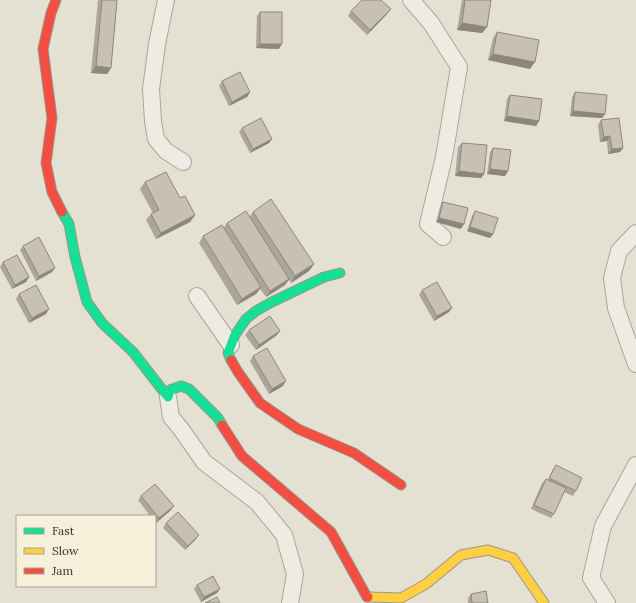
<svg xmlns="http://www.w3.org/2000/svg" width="636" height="603" viewBox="0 0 636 603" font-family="Lora,serif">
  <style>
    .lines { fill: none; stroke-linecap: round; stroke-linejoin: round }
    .street-casing { stroke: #aaa69a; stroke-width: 18 }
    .fast-casing { stroke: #9a968a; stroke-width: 11 }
    .slow-casing { stroke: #9a968a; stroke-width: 11 }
    .jam-casing { stroke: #9a968a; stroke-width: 11 }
    .street { stroke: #edebe2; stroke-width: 16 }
    .fast { stroke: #16e098; stroke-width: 9 }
    .slow { stroke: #ffcf43; stroke-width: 9 }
    .jam { stroke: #f24e42; stroke-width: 9 }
    .wall { fill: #aca69a }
    .shaded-wall { fill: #8c877d }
    .building { fill: #c8c1b3; stroke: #8c877d }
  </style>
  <rect width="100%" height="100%" fill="#e4e1d2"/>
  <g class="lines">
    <defs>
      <path id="street" d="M166 0 157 44 151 89 153 121 156 139 166 151 183 162
        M411 0 431 23 459 67 444 157 428 224 443 237
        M636 233 619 251 612 278 616 308 636 364
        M197 296 231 345
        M168 397 171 417 181 429 204 462 257 502 284 535 295 574 290 603
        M607 603 591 578 603 526 636 465"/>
      <path id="fast" d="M62 212 69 224 75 257 87 302 102 323 133 352 168 397 170 390 181 386 189 389 218 418 222 425
        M231 360 228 353 235 335 246 319 256 311 272 302 324 277 340 273"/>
      <path id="slow" d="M368 597 401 598 426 584 461 555 488 550 513 558 544 603"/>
      <path id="jam" d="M56 0 51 13 43 49 52 118 46 163 52 192 62 212
        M231 360 238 372 260 403 298 429 354 453 401 485
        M222 425 242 456 331 532 367 597H368"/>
    </defs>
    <use href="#street" class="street-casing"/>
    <use href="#fast" class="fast-casing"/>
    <use href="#slow" class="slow-casing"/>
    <use href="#jam" class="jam-casing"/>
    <use href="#street" class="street"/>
    <use href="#fast" class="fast"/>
    <use href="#slow" class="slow"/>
    <use href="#jam" class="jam"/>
  </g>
  <path class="wall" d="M98 0H117L111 68 107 74 91 73Z
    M462 0H491L487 27 482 33 457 30Z
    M351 11 387 14 367 35 348 16Z
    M260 12 279 49 256 48 257 16Z
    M497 32 530 69 488 60 493 38Z
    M222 81 250 92 247 97 229 106 219 86Z
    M575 92 605 114 602 118 570 116 572 97Z
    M510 95 539 121 536 126 504 121 507 99Z
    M601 120 623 148 620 152 608 154 607 141 600 142 598 125Z
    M242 128 272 139 269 143 250 153 239 132Z
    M462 143 484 174 481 178 455 176 458 147Z
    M493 148 508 171 505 176 487 174 490 152Z
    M145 182 180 198 195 215 190 222 156 239 146 220 151 214 153 213 140 189Z
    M443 202 461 229 436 222 440 207Z
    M475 211 493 234 490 238 467 231 472 216Z
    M253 212 314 264 309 271 291 283 289 280 285 285 266 297 260 289 256 294 237 305 199 243 203 236 224 227 227 223 250 216Z
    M23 246 52 272 36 281 20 250Z
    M3 262 29 277 26 282 12 289 0 267Z
    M422 290 452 308 449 312 434 321 419 295Z
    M19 294 46 314 29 323 16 299Z
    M249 330 277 335 256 350 245 335Z
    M253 356 283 386 269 394 250 361Z
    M556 465 576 491 573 496 564 492 554 514 551 518 531 509 542 483 546 479 548 480 553 469Z
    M141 496 174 506 170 511 156 523 155 522V516H150L138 500Z
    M166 523 199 535 196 539 185 550 163 528Z
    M197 585 217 593 201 602 194 589Z
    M471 594 488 603H468V598Z"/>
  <path class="shaded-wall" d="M391 9 387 14 367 35 370 30Z
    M462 23 487 27 482 33 457 30Z
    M260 44H282L279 49 256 48Z
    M493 54 535 62 530 69 488 60Z
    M96 66 111 68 107 74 91 73Z
    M250 92 247 97 229 106 232 102Z
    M573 111 605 114 602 118 570 116Z
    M507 116 539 121 536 126 504 121Z
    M610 136 607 141 600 142 604 137Z
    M272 139 269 143 250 153 253 149Z
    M623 148 620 152 608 154 612 149Z
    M490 169 508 171 505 176 487 174Z
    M459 171 484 174 481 178 455 176Z
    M195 215 190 222 156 239 161 233Z
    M439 218 464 224 461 229 436 222Z
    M470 227 493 234 490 238 467 231Z
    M314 264 309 271 291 283 295 276Z
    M55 268 52 272 36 281 39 276Z
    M29 277 26 282 12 289 15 285Z
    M289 279 285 285 266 297 270 291Z
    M261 287 256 294 237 305 242 299Z
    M452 308 449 312 434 321 437 316Z
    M49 309 46 314 29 323 32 318Z
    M280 331 277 335 256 350 259 345Z
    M286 381 283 386 269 394 272 389Z
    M174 506 170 511 156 523 159 518Z
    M199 535 196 539 185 550 188 546Z
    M220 589 217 593 201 602 204 597Z"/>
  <path class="building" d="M102 0H117L111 68 96 66Z
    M362 0H381L391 9 370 30 351 11Z
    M465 0H491L487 27 462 23Z
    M260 12H282V44H260Z
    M497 32 539 40 535 62 493 54Z
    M240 72 250 92 232 102 222 81Z
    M575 92 607 95 605 114 573 111Z
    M510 95 542 99 539 121 507 116Z
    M261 118 272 139 253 149 242 128Z
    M619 118 623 148 612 149 610 136 604 137 601 120Z
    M462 143 487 145 484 174 459 171Z
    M493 148 511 150 508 171 490 169Z
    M166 172 180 198 185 196 195 215 161 233 151 214 159 210 145 182Z
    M271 199 314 264 295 276 253 212Z
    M443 202 468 208 464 224 439 218Z
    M246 211 289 279 270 291 227 223Z
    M475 211 498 218 493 234 470 227Z
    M222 225 261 287 242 299 203 236Z
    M39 237 55 268 39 276 23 246Z
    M17 255 29 277 15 285 3 262Z
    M437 282 452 308 437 316 422 290Z
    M36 285 49 309 32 318 19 294Z
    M270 316 280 331 259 345 249 330Z
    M267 348 286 381 272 389 253 356Z
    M556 465 582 478 576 491 549 478Z
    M546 479 566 488 554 514 534 505Z
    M155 484 174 506 159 518 141 496Z
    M178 512 199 535 188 546 166 523Z
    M213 576 220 589 204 597 197 585Z
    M486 591 488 603H472L471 594Z
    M217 597 220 603H205Z"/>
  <rect x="16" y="515" width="140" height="72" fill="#f4f0d9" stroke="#a9a38f"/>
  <rect x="24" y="528" width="20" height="6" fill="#16e098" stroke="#a9a38f"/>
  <text x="52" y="535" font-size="12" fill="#393021">Fast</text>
  <rect x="24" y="548" width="20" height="6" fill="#ffcf43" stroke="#a9a38f"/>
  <text x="52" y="555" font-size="12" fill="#393021">Slow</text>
  <rect x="24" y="568" width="20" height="6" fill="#f24e42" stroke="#a9a38f"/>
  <text x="52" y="575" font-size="12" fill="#393021">Jam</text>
</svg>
